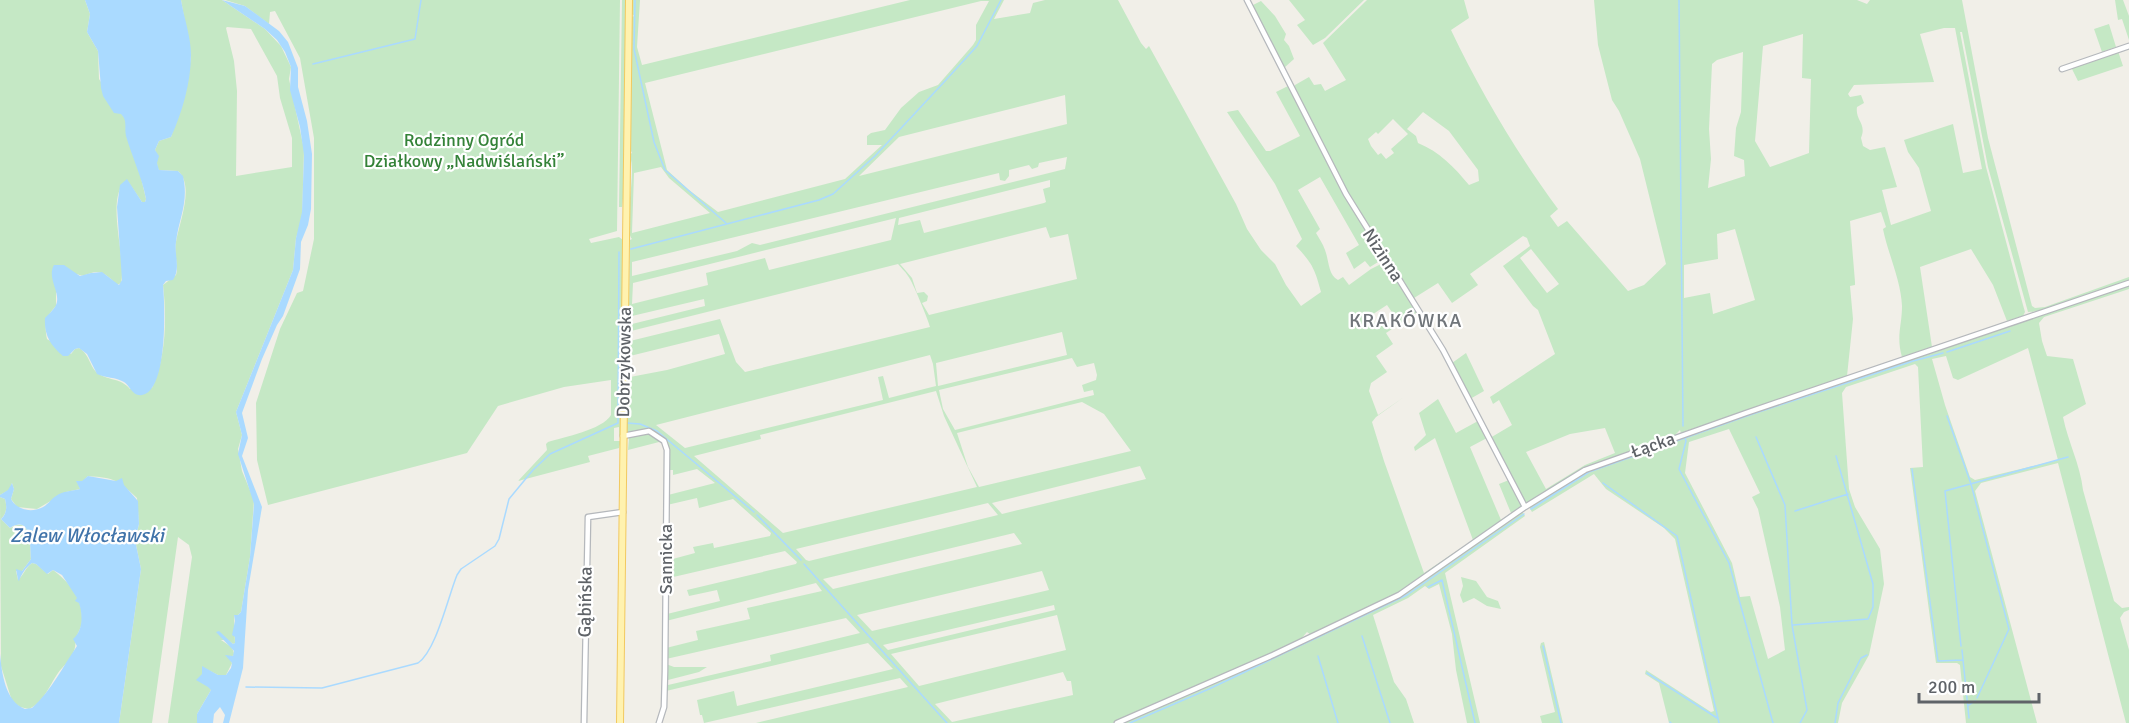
<svg xmlns="http://www.w3.org/2000/svg" width="2129" height="723" viewBox="0 0 2129 723" font-family="Signika,sans-serif">
  <style>
    .green { fill: #c5e8c5; fill-rule: evenodd }
    .water { fill: #aadaff }
    .lines { fill: none; stroke-linecap: round; stroke-linejoin: round }
    .stream { stroke: #aadaff; stroke-width: 1.5 }
    .minor-casing { stroke: #b5b8bc; stroke-width: 7 }
    .major-casing { stroke: #f2c960; stroke-width: 8 }
    .minor { stroke: #fff; stroke-width: 4.5 }
    .major { stroke: #fff2af; stroke-width: 6 }
    .labels { text-anchor: middle; dominant-baseline: central; stroke-width: 4.5; stroke-linejoin: round; paint-order: stroke }
    .park-label { font-size: 18px; fill: #348238; stroke: #fff }
    .street-label { font-size: 18px; fill: #5f6368; stroke: #fff }
    .neighbourhood-label { font-size: 20px; letter-spacing: 1.5px; fill: #70757a; stroke: #fff }
    .water-label { font-size: 20px; font-style: italic; fill: #4174aa; stroke: #fff }
  </style>
  <rect width="100%" height="100%" fill="#f1efe8"/>
  <path class="green" d="M0 0H85L90 14 87 32 98 51 99 79 126 120V133L138 165 146 199 145 202H142L127 180C104 197 127 257 121 283L117 285C110 278 102 269 91 273 84 275 84 277 77 274L56 293V306C46 316 44 325 47 339L71 354 75 349 79 348C90 354 90 369 99 374 110 381 121 378 130 389L152 388C166 357 167 318 163 285L176 275 177 271C177 261 174 251 176 242 179 223 195 186 178 171L159 170C155 164 159 159 155 150L159 141 171 137 186 90 191 57 181 0H222L265 29 281 46 291 67 289 79 304 149 302 220 296 238 293 270 236 412 242 435 238 449 242 471 254 500 250 557 241 612 238 615H234L235 643 233 644 228 640H221C227 644 234 647 234 655L229 658 232 663 226 675H218L202 667 211 690 197 714V723H168L192 557 189 545 178 537 152 723H119L141 569 135 540 139 524 137 498C118 480 115 478 88 476L79 485 80 489 66 492 37 509 17 507 11 499 14 489 12 483 9 490 0 495ZM227 27 251 29 277 76 280 98 292 138V167L236 176 237 91 234 61 226 28Z
    M225 0H620L617 231 589 239 591 243 619 237 623 240 620 434 619 436V427L614 428V441H621L619 448 588 456 590 462 518 481 547 450 546 444 548 442C564 437 602 430 611 415V380L564 387 498 406 467 453 268 505 257 460 256 403 280 329 297 293 303 291 314 239V138L300 58 275 11 270 12 269 24 245 6Z
    M622 0H627L624 190 622 207H619Z
    M632 0H640L637 47 642 65 910 0H1004L994 19 1030 13 1033 3 1045 0H1118L1141 43 1146 49 1149 46 1236 204 1247 229 1261 250 1275 264 1286 285 1301 306 1321 292C1315 269 1312 263 1296 246L1302 239 1275 184 1227 112 1238 110 1266 151H1270L1300 136 1276 92 1290 85 1345 195 1383 259 1370 267 1365 261 1354 269 1346 253 1359 245 1320 177 1298 190 1320 229 1316 233C1319 238 1323 244 1325 250 1329 260 1328 275 1338 280L1343 277 1349 285 1371 269 1385 262 1418 312V315L1416 313 1386 333 1393 344 1376 356 1387 372 1371 383 1369 391 1378 415 1404 397 1376 417 1372 422 1384 461 1424 573 1473 540 1435 438 1415 451 1414 447 1426 435 1419 413 1438 399 1456 433 1478 421 1487 438 1470 447 1501 520 1511 513 1499 484 1509 480 1522 507 1397 594 1311 635 1307 632 1301 639 1273 652 1113 723H756L908 687 900 678 704 723 702 715H700L697 700 734 691 737 706 893 669 868 643 666 691V664L674 667H707L699 672 668 680V685L771 661 770 655 860 633 846 618 666 659V648L698 640 696 631 750 619 747 608 822 591 816 583 666 621 667 614 720 601 717 590 689 596 687 590 796 564 797 562 785 551 669 578V560L695 553 693 547 713 543 714 548 770 536 771 533 733 499 699 508 697 498 667 505 668 495 715 483 697 469 673 475V470H669L668 445C651 431 651 426 629 435L627 434V404L630 403 627 401 629 312 631 311 629 309 630 240 632 239C622 227 637 175 630 156L632 152 630 151 632 17 634 16 632 14ZM981 1H989L976 25V40L973 45 938 85 919 92 901 108 885 130 871 133 867 136V145H882L845 179 718 212 689 190 667 170 645 83ZM1065 95 1067 124 859 176 899 137ZM1067 157 1065 169 760 245 752 243 737 251 632 276V262L999 173 1000 180 1005 181 1009 176V170L1029 165 1032 169 1038 167 1039 163ZM661 167 669 178 710 213 632 233 634 173ZM1050 180V187L1043 189 1046 202 1044 203 924 233 920 220 898 225 899 218ZM896 218 891 240 769 270 765 258 706 273 708 285 632 304 633 283ZM1046 227 1050 238 1068 234 1077 279 929 315 922 303 927 301 928 296 924 292 917 293 912 278 900 264ZM898 264C901 268 905 271 908 276 912 280 929 322 930 327L745 372 736 362 720 319 630 341 631 331ZM704 299 705 306 632 324V316ZM1387 305 1396 318 1383 327 1380 324 1376 326 1370 316ZM1062 332 1067 355 938 386 936 363ZM719 334 725 354 667 370 630 377V356ZM930 355 933 364 936 386 889 398 883 376 878 377 883 400 685 448 656 425ZM1072 358 1077 367 1094 363 1097 375 1096 380 1082 385 1084 392 1093 390 1094 395 955 430 943 409 939 390ZM936 391 944 416 977 487 783 533 694 456 761 439 760 435ZM1082 402 1104 414 1131 451 979 487 968 467 957 433ZM1140 466 1146 479 1002 514 992 503ZM988 503 998 515 809 561 806 560 796 549ZM1014 533 1022 544 833 589 823 579ZM1042 571 1049 590 872 631 857 615ZM1054 605 1055 610 888 650 883 645ZM1057 615 1066 650 919 686 891 654ZM1063 672 1067 681H1071L1073 695 952 722 935 704Z
    M1289 0H1364L1325 38 1313 45 1297 25 1305 20Z
    M1367 0H1464L1469 18 1451 30C1481 93 1517 153 1558 209L1550 216 1558 227 1567 221 1628 291 1644 285 1666 264 1640 159 1619 111 1612 100 1598 45 1594 0H1857L1867 4 1870 0H1962L1988 138 2032 306 2035 308 2045 307 2129 277V281L2041 311 2028 312 1988 167 1962 32H1960L1986 167 2023 305 2025 312 2023 316 2007 321 1993 285 1971 249 1920 267 1932 347 1902 357C1896 336 1902 326 1902 306 1901 280 1888 254 1883 229L1886 227 1881 212 1850 221 1855 282V285L1850 286 1853 319 1847 376 1686 431 1681 433 1680 430 1675 435 1589 466 1527 505 1490 438 1512 425 1499 400 1493 404 1490 397 1555 354 1538 310 1533 306 1503 266 1530 246 1527 238 1523 236 1470 274 1478 285 1452 303 1438 283 1414 298 1348 195 1294 88 1295 85 1309 77 1314 85 1321 84 1325 91 1346 80 1323 43ZM1944 28H1955L1982 169 1963 173 1953 124 1904 140 1908 152 1919 168 1931 211 1891 225 1882 190 1897 187 1885 147 1870 150 1863 146 1861 138C1867 123 1855 121 1857 107L1864 103 1861 95 1850 97 1848 94 1854 85 1934 82 1920 34ZM1803 34 1802 78 1811 79 1809 153 1770 167 1755 141 1763 46ZM1743 52 1741 112 1736 128 1734 156 1744 160 1745 176 1708 188 1711 159 1709 129 1712 64 1717 60ZM1423 112 1449 131 1478 170 1479 181 1469 185C1454 167 1440 152 1418 143L1416 136 1407 129ZM1393 119 1408 134 1391 149 1394 153 1386 159 1381 153 1378 155 1371 146 1368 139 1376 132 1378 134ZM1735 229 1755 300 1713 314 1710 293 1684 298V265L1718 259 1717 234ZM1531 249 1559 284 1547 293 1520 258ZM1605 428 1615 453 1585 465 1546 489 1526 452 1570 434Z
    M2115 0H2123L2129 16V40L2122 19 2118 20Z
    M1261 1 1275 16 1286 34 1284 40 1289 46 1294 59 1284 68 1251 6Z
    M2109 24 2116 47 2102 52 2094 29Z
    M2118 51 2123 66 2078 81 2072 69 2060 72Z
    M2129 284V289L2044 317 2039 323 2042 341 2047 356 2073 359 2086 404 2063 417C2068 442 2080 464 2083 490L2114 601 2122 608 2129 607V610L2124 612 2120 618 2129 650V723H2126L2058 463 1981 483 1975 491 2037 723H1966L1960 665 1957 663H1936L1910 468 1923 467 1918 367 1915 364 1846 387 1842 393 1849 489 1855 507 1880 549 1884 584 1869 655 1842 703 1838 723H1669L1659 683 1645 674 1646 670 1711 712 1714 711 1675 539 1664 528 1606 489 1594 474 1532 512 1529 507 1580 474 1742 416 1814 393ZM2028 348 2058 460 1975 480 1970 477 1945 405 1932 359 1946 356 1953 378 1958 380ZM1729 429 1760 493 1752 497 1758 509 1780 607 1785 650 1768 659 1750 596 1740 597 1732 563 1685 473 1689 442Z
    M1466 353 1484 391 1470 399 1452 363Z
    M647 432 663 441 628 450 629 438Z
    M0 497 5 499C7 507 7 513 1 519L10 528C33 515 30 547 31 559L22 571H16L18 580C23 576 25 568 32 563L36 564 48 574 53 570C69 582 83 598 82 620 82 627 78 632 76 638 75 645 76 648 72 655 69 662 62 667 58 673 49 686 44 702 29 709L20 707 12 701 1 666Z
    M1522 511 1525 516 1445 573 1480 723H1467L1456 670 1452 634 1439 584 1429 589 1425 586 1408 598 1373 615 1394 682 1406 699 1414 723H1122L1287 651 1406 593Z
    M1461 577 1476 581 1487 597 1498 601 1501 609 1487 606 1474 598 1463 603 1460 595 1463 586Z
    M1544 642 1563 723H1542L1540 716 1555 712 1540 647 1541 643Z"/>
  <path class="water" d="M85 0H181C184 18 191 37 191 55 191 82 182 113 171 137L159 141 155 150 159 156 157 163 159 170 178 171 183 176C189 203 179 217 176 242 174 255 181 268 173 280L166 281 163 285C165 305 168 391 142 395 133 397 130 386 124 382 116 377 105 378 97 374L87 354 79 348 75 349 68 356H63C50 345 44 335 45 318 48 315 52 311 55 307 63 294 46 279 54 265H64L80 276 91 273 102 272 119 285 122 280 117 207 120 185 127 179 142 202H145L146 199C142 177 132 157 126 136 124 127 128 121 121 114L114 113 103 96 101 88 98 51 87 32 90 14Z
    M222 0 245 6 279 31 288 42 298 68V87L307 121 312 154 311 209 308 225 301 242 300 269 283 316 277 325 262 359 242 413 248 438 242 456 262 507 248 590 243 668 229 723H223L225 715 220 707 214 714 213 723H197V714L211 690 208 687 196 680 202 674V666L218 675H226L231 668 232 663 225 655 233 656 234 651 216 632 219 631 233 644 235 643V637L232 635 235 621 234 615H238L241 612 250 557 254 504 238 454 242 435 236 412 293 270 296 238 302 212 304 155 300 127 290 90 291 67 285 52 277 40 265 29Z
    M88 476 116 481 122 478 124 485 138 501 139 524 135 540 141 569 119 723H0V654C2 674 5 701 25 709L32 708C52 690 63 666 77 646L73 639C83 631 83 615 79 603L75 601 77 598 62 575 53 570 47 574 36 564 32 563C26 567 21 575 19 581L18 580 16 569 22 571 31 559C30 547 32 514 10 528L1 519C7 514 7 506 5 499L0 497V495L8 490 12 483 14 489 11 499C16 509 30 513 41 508 47 506 51 499 56 496 63 491 72 491 80 489L76 481H82Z"/>
  <g class="lines">
    <path class="stream" d="M635 0 634 49 654 142 665 170 726 223
      M1679 0 1683 426
      M313 64 415 39 421 0
      M631 249 819 200 833 194 875 156 946 80 977 46 1001 0
      M1947 352 2010 331
      M1947 416 1971 484 2009 629 1977 698
      M627 423 640 424 657 431 754 512
      M1756 437 1785 505 1792 625 1807 710 1800 723
      M1685 438 1686 441 1679 469 1729 563 1773 723
      M1912 469 1938 661 1963 660
      M1603 483 1677 536 1719 723
      M1531 509 1589 472 1744 417 1913 361 1943 353
      M1795 511 1848 494
      M757 515 801 560
      M804 564 947 723
      M1428 587 1442 580 1475 723
      M1793 625 1868 619 1873 607V584L1836 456
      M1362 636 1390 723
      M1543 646 1561 723
      M1961 646 1945 491 2068 457
      M1962 650 1969 718
      M1318 656 1338 723
      M1647 673 1717 718
      M246 687 322 688 418 663C436 651 448 597 457 575L461 569 495 546 499 539 509 499 533 470 550 454 618 423 619 252
      M1969 705 1975 701
      M1670 722 1671 723
      M1130 723 1209 689 1407 595 1524 514
      M1835 723 1838 703 1861 658 1867 655"/>
    <defs>
      <path id="minor" d="M1247 0 1346 194 1443 350 1525 507
        M2062 69 2129 46
        M623 436 649 431 664 441 667 450 665 671 664 707 659 723
        M584 723 588 517 623 512
        M1117 723 1273 655 1399 595 1525 507 1585 470 1746 413 2129 283"/>
      <path id="major" d="M620 723 629 0"/>
    </defs>
    <use href="#minor" class="minor-casing"/>
    <use href="#major" class="major-casing"/>
    <use href="#minor" class="minor"/>
    <use href="#major" class="major"/>
  </g>
  <g class="labels">
    <g class="park-label">
      <text x="464" y="140">Rodzinny Ogród<tspan x="464" dy="21">Działkowy „Nadwiślański”</tspan></text>
    </g>
    <g class="street-label">
      <text transform="translate(1383 255) rotate(57)">Nizinna</text>
      <text transform="translate(624 362) rotate(-89)">Dobrzykowska</text>
      <text transform="translate(1653 445) rotate(-19)">Łącka</text>
      <text transform="translate(666 559) rotate(-90)">Sannicka</text>
      <text transform="translate(585 602) rotate(-89)">Gąbińska</text>
    </g>
    <g class="neighbourhood-label">
      <text x="1406" y="320">KRAKÓWKA</text>
    </g>
    <g class="water-label">
      <text x="87" y="535">Zalew Włocławski</text>
    </g>
  </g>
  <path d="M1919 693v9h120v-9" fill="none" stroke="#5f6368" stroke-width="3"/>
  <text x="1928" y="693" font-size="18" fill="#5f6368" stroke="#ffffff" stroke-width="4.5" paint-order="stroke">200 m</text>
</svg>
